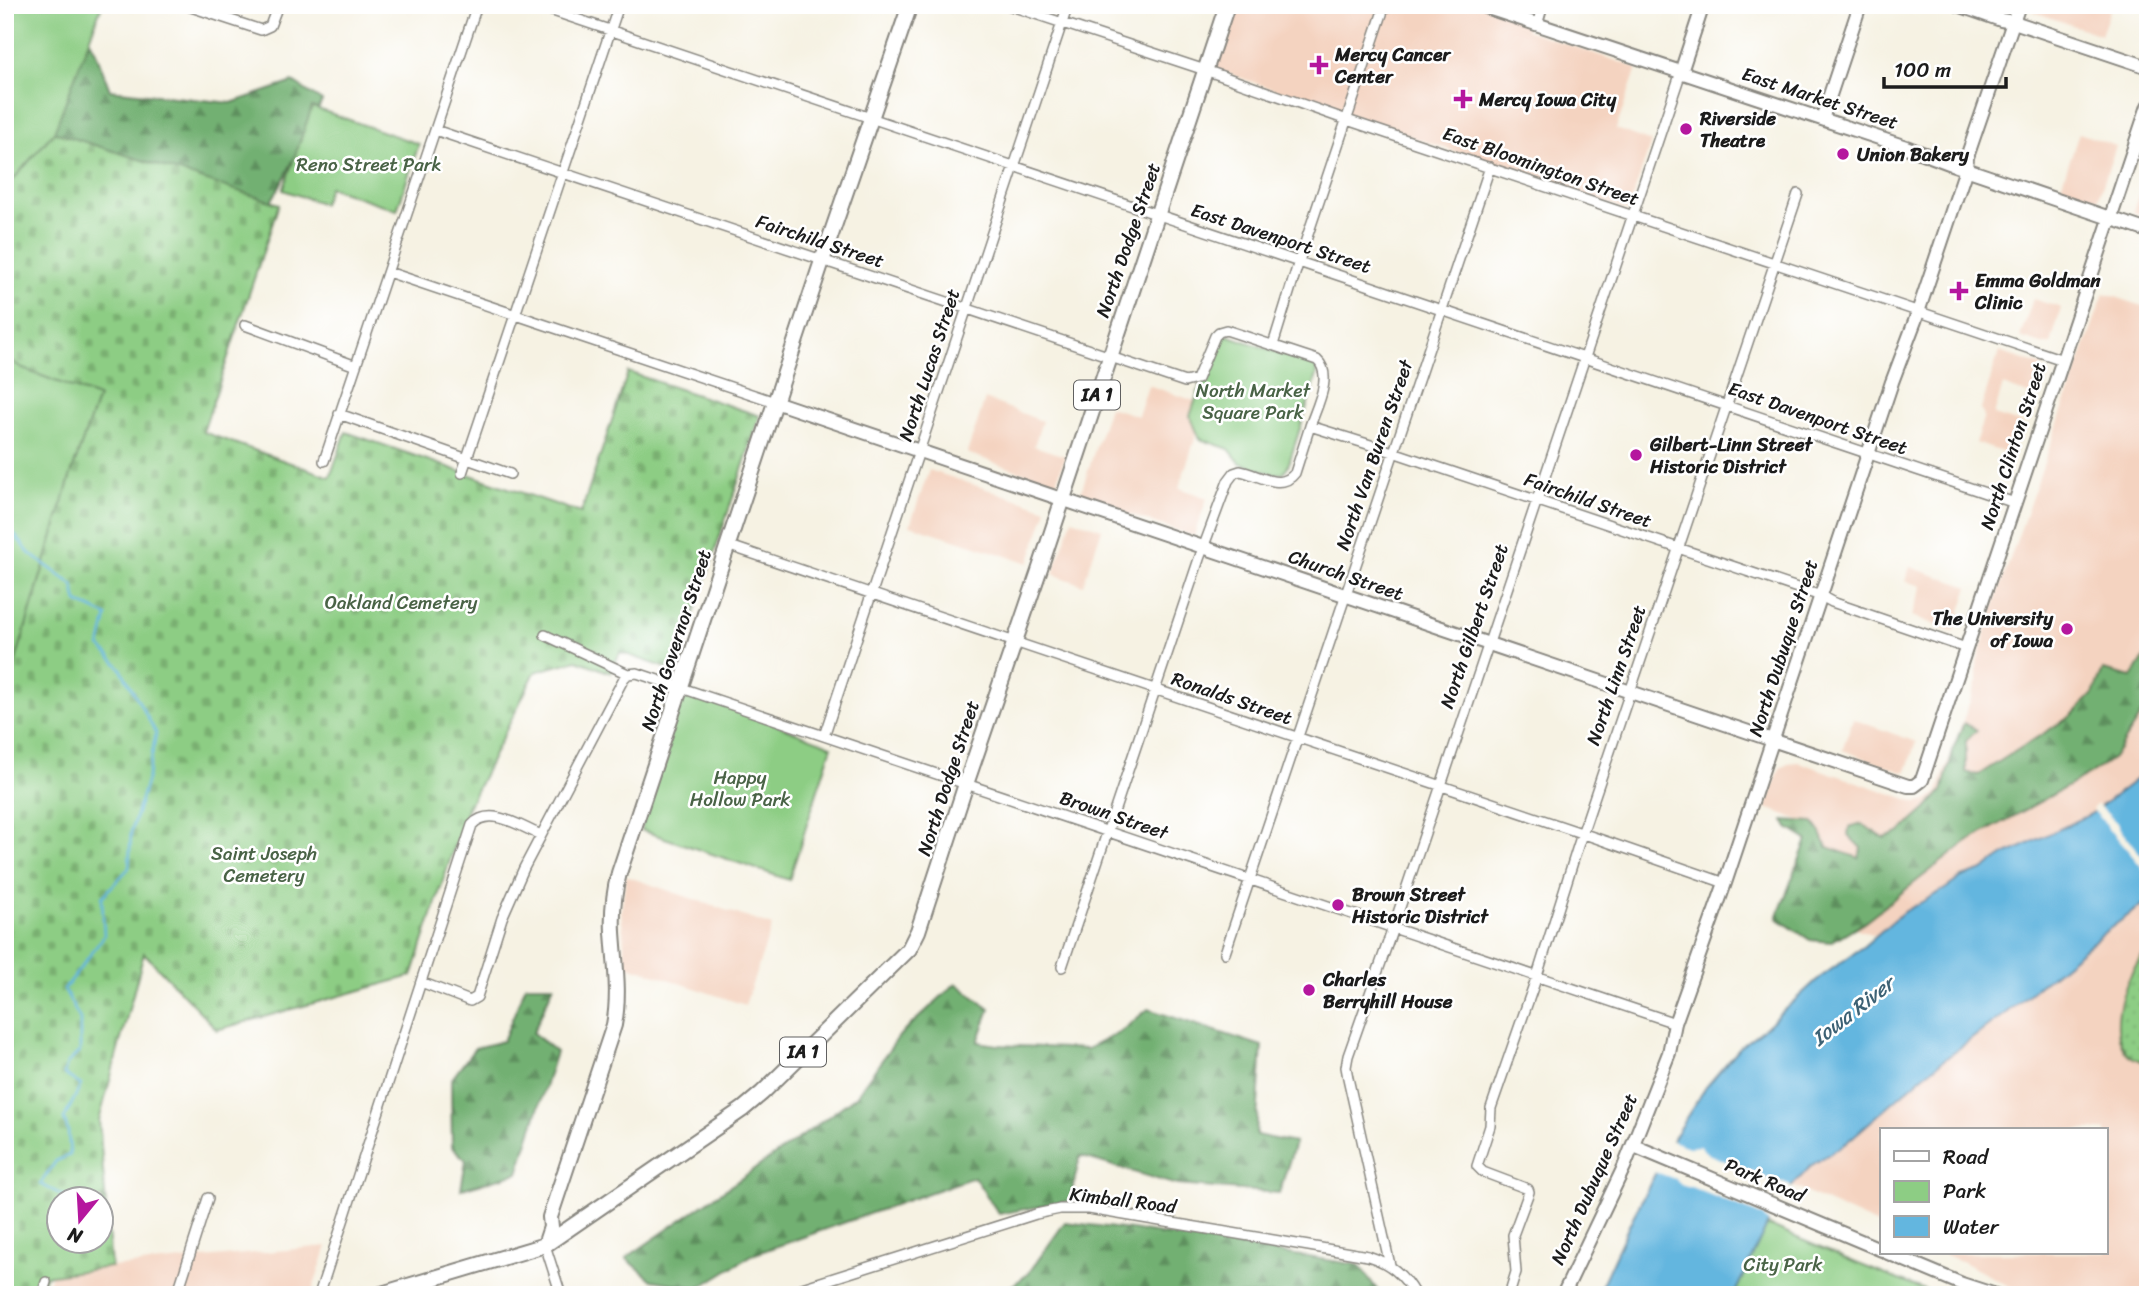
<svg xmlns="http://www.w3.org/2000/svg" width="2153" height="1300" viewBox="0 0 2153 1300" font-family="Sriracha,sans-serif">
  <style>
    .built { fill: #f4d3c0 }
    .grass { fill: url(#grass-dots); stroke: #547450; stroke-width: 2 }
    .forest { fill: url(#forest-firs); stroke: #476647; stroke-width: 2 }
    .cemetery { fill: url(#cemetery-stones); stroke: #547450; stroke-width: 2; fill-rule: evenodd }
    .green { fill: #8dcd84; stroke: #547450; stroke-width: 2 }
    .water { fill: #63b6df; stroke: #40697e; stroke-width: 2 }
    .pier { fill: #f6f2e3 }
    .lines { fill: none; stroke-linecap: round; stroke-linejoin: round }
    .stream { stroke: #63b6df; stroke-width: 2.5 }
    .street-casing { stroke: #898780; stroke-width: 12 }
    .secondary-casing { stroke: #898780; stroke-width: 16 }
    .primary-casing { stroke: #898780; stroke-width: 18 }
    .street { stroke: #fff; stroke-width: 9 }
    .secondary { stroke: #fff; stroke-width: 12 }
    .primary { stroke: #fff; stroke-width: 14 }
    .poi-dot { fill: #b5179e; stroke: #fff; stroke-width: 2.5 }
    .labels { text-anchor: middle; dominant-baseline: central; stroke-width: 5; stroke-linejoin: round; paint-order: stroke }
    .shield { fill: #fff; stroke: #606060; stroke-width: 2 }
    .shield-label { font-size: 18px; font-weight: bold; fill: #1c1c1c }
    .poi-label { font-size: 19px; font-weight: bold; fill: #1c1c1c; stroke: #fff; text-anchor: start }
    .street-label { font-size: 19px; fill: #1c1c1c; stroke: #fff }
    .park-label { font-size: 19px; fill: #496346; stroke: #fff }
    .water-label { font-size: 21px; font-style: italic; fill: #3c6174; stroke: #fff }
  </style>
  <defs>
    <pattern id="grass-dots" width="8" height="8" patternUnits="userSpaceOnUse" patternTransform="scale(1.75)"><rect width="8" height="8" fill="#8dcd84"/><path d="M2 2h.1M6 6h.1" fill="none" stroke="#79af71" stroke-width="1.8" stroke-linecap="round"/></pattern>
    <pattern id="forest-firs" width="22" height="20" patternUnits="userSpaceOnUse" patternTransform="scale(1.75)"><rect width="22" height="20" fill="#72b072"/><path d="M5 1l3.5 6h-7zM16 11l3.5 6h-7z" fill="#5d8e5d"/></pattern>
    <pattern id="cemetery-stones" width="16" height="16" patternUnits="userSpaceOnUse" patternTransform="scale(1.75)"><rect width="16" height="16" fill="#8dcd84"/><path d="M2 7V4a2 2 0 0 1 4 0v3zM10 15v-3a2 2 0 0 1 4 0v3z" fill="#79af71"/></pattern>
  </defs>
  <rect width="100%" height="100%" fill="#fff"/>
  <filter id="ink" filterUnits="userSpaceOnUse"><feTurbulence type="fractalNoise" baseFrequency=".0143" numOctaves="2"/><feDisplacementMap in="SourceGraphic" scale="14" xChannelSelector="R" yChannelSelector="G"/><feConvolveMatrix kernelMatrix="1 2 1 2 8 2 1 2 1" color-interpolation-filters="sRGB"/></filter>
  <filter id="wash" filterUnits="userSpaceOnUse"><feTurbulence type="fractalNoise" baseFrequency=".00686" numOctaves="4" result="noise"/><feDisplacementMap in="SourceGraphic" scale="28" xChannelSelector="R" yChannelSelector="G"/><feGaussianBlur stdDeviation="1.57" result="paint"/><feColorMatrix in="noise" values="0 0 0 0 0 0 0 0 0 0 0 0 0 0 0 0 0 1.4 0 .05"/><feComposite in="paint" operator="in"/></filter>
  <g filter="url(#wash)">
    <rect width="100%" height="100%" fill="#f6f2e3"/>
    <path class="built" d="M1230 5H1534L1526 30 1637 68 1616 129 1651 142 1628 211 1209 67Z
      M2036 5H2112L2101 35 2034 12Z
      M2079 133 2116 146 2098 199 2061 186Z
      M2148 167V217L2133 212Z
      M2104 293 2148 308V770L2091 814 2001 857 1984 870 1962 877 1945 889 1902 913 1877 936 1789 904 1816 826 1766 808 1780 768 1788 763 1798 762 1916 802 1929 800 1937 793 1977 681V662L1997 596Z
      M2033 299 2061 308 2051 344H2042L2020 337Z
      M1999 352 2043 366 2033 396 2003 385 1994 415 2023 424 2011 455 1975 443 1984 417 1981 409Z
      M1148 385 1206 405 1179 488 1207 498 1194 536 1079 498 1109 407 1138 416Z
      M985 399 1042 421 1034 446 1065 456 1056 484 967 453Z
      M929 470 1047 509 1029 563 910 525Z
      M1072 519 1102 529 1083 585 1053 574Z
      M1910 567 1969 587 1954 632 1912 616 1922 586 1905 581Z
      M1853 719 1916 742 1906 771 1902 772 1842 750Z
      M626 876 772 926 745 1005 626 965 621 911Z
      M2148 901V1295H2042L2009 1286 1961 1261 1940 1253H2106V1130H1882V1227L1792 1186 1812 1165 1846 1143 1924 1075 2007 1012 2105 932Z
      M327 1246 311 1295H44L51 1275 111 1267Z"/>
    <path class="grass" d="M2148 950V1064C2140 1060 2128 1057 2124 1049 2108 1023 2127 970 2148 950Z"/>
    <path class="forest" d="M82 25 95 50 110 90 231 103 293 82 322 101 286 175 268 207 39 133Z
      M2148 652V704L2113 758 2092 773 1967 842 1864 922 1831 942 1810 940 1777 918 1807 840 1788 828 1784 820 1813 822 1821 833 1827 847 1859 858 1861 848 1848 835 1849 828 1862 824 1884 838 1899 833 1926 809 1942 791 1955 744 1964 723 1977 730 1966 741V772L1978 775 2071 716 2093 694 2103 670 2132 677Z
      M956 983 990 1009 978 1042 998 1045 1087 1049 1119 1033 1148 1009 1262 1046 1256 1135 1295 1143 1279 1193 1177 1185 1080 1156 1070 1201 999 1214 974 1177 752 1255 699 1288 652 1280 626 1258 801 1137 856 1096 900 1035Z
      M526 985H554L533 1033 556 1052 518 1173 461 1189 466 1160 452 1147 451 1080 475 1048 503 1041Z
      M1065 1222 1148 1232 1359 1265 1381 1295H999L1028 1274Z"/>
    <path class="cemetery" d="M54 132 279 204 203 432 330 477 346 432 581 513 628 372 760 416 675 671 620 652 611 673 577 660 535 672 466 811 412 976 217 1030 144 953 99 1121 111 1267 45 1276 39 1295H5V697L71 474 98 397 23 369 5 356V189ZM60 1198H102V1240H60Z"/>
    <path class="green" d="M5 5H102L54 132 5 189Z
      M312 107 419 144 397 210 329 187 323 204 283 190Z
      M1220 335H1227L1312 364 1317 369V375L1288 466 1283 473 1274 474 1240 463 1229 449 1200 439 1190 416 1216 340Z
      M5 356 23 369 98 397 71 474 5 697Z
      M680 688 832 746 789 880 641 830Z
      M1767 1225 1856 1263 1937 1295H1734Z"/>
    <path class="water" d="M2148 770V901L2105 932 2007 1012 1924 1075 1846 1143 1812 1165 1792 1186 1767 1225 1734 1295H1597L1632 1219 1675 1135 1706 1087 1741 1046 1762 1030 1818 979 1864 946 1902 913 1945 889 1962 877 1983 870 2001 857 2091 814Z"/>
    <path class="pier" d="M2097 804 2117 823 2121 831 2148 863V877L2146 872 2114 834 2107 829V825L2092 809Z
      M1669 1140 1689 1147 1699 1146 1708 1154 1777 1182 1788 1184 1793 1190 1772 1223H1769L1762 1216 1691 1187 1681 1185 1675 1179 1653 1171Z"/>
    <g class="lines">
      <path class="stream" d="M5 522 29 553 73 585 77 602 107 616 100 646 120 667 156 733 148 776 131 832 129 868 102 897 104 936 64 990 80 1019V1051L67 1064 64 1074 81 1085 64 1119 68 1131 70 1155 56 1161 40 1184 68 1198"/>
    </g>
  </g>
  <g filter="url(#ink)">
    <g class="lines">
      <defs>
        <path id="street" d="M185 5 261 30 270 26 278 5
          M535 5 2015 503
          M1008 5 1205 70 1347 120 2063 360
          M1537 25 1543 5
          M435 130 1185 382 1197 379 1215 336 1219 332 1226 330 1317 360C1334 375 1316 408 1310 426L1393 452 1821 596 1832 602 1966 648
          M388 272 775 402
          M245 325 356 366
          M1273 345 1299 261 1385 5
          M339 414 510 474
          M324 461 477 5
          M462 473 619 5
          M727 545 1596 838 1725 883
          M545 635 628 674 637 673 1675 1023
          M824 736 1068 5
          M1225 953 1490 167
          M1062 967 1199 559 1228 481 1234 473 1240 471C1258 474 1281 492 1295 473L1310 426
          M421 982 470 1001 477 997 502 918 524 868 624 678 628 674
          M545 1245 561 1295
          M1390 1265 1348 1078 1346 1067 1348 1056 1393 928 1681 72
          M42 1295 46 1282
          M177 1295 208 1198
          M319 1295 472 825C490 805 521 827 541 835
          M780 1295 1036 1214 1060 1209H1089L1368 1256C1390 1263 1404 1275 1415 1295
          M1509 1295 1516 1272 1513 1235 1529 1192 1528 1189 1483 1172 1477 1166 1490 1126 1491 1108 1537 976 1578 846 1798 194"/>
        <path id="secondary" d="M1479 5 1906 147 1954 165 2148 231
          M1958 5 2001 20 2014 22 2148 67
          M1681 72 1703 5
          M1822 119 1860 5
          M775 402 1908 786H1914L1922 780 2148 106
          M1634 1146 1882 1250
          M1888 1253 1962 1284 1996 1295
          M1563 1295 1624 1167 1669 1053 1675 1023 1725 883 1892 382 1915 321 1966 169 1967 157 2019 5"/>
        <path id="primary" d="M545 1245 551 1227 550 1217 614 1025C620 993 615 964 613 932 612 913 614 892 619 873L822 261 910 5
          M378 1295 545 1245 743 1109 762 1093 909 949 918 931 966 784 1039 571 1227 5"/>
      </defs>
      <use href="#street" class="street-casing"/>
      <use href="#secondary" class="secondary-casing"/>
      <use href="#primary" class="primary-casing"/>
      <use href="#street" class="street"/>
      <use href="#secondary" class="secondary"/>
      <use href="#primary" class="primary"/>
    </g>
  </g>
  <g class="poi-dot">
    <path d="M1315.5 54.5h7v7h7v7h-7v7h-7v-7h-7v-7h7z"/>
    <path d="M1459.5 88.5h7v7h7v7h-7v7h-7v-7h-7v-7h7z"/>
    <circle cx="1686" cy="129" r="7"/>
    <circle cx="1843" cy="154" r="7"/>
    <path d="M1955.5 280.5h7v7h7v7h-7v7h-7v-7h-7v-7h7z"/>
    <circle cx="1636" cy="455" r="7"/>
    <circle cx="2067" cy="629" r="7"/>
    <circle cx="1338" cy="905" r="7"/>
    <circle cx="1309" cy="990" r="7"/>
  </g>
  <g class="labels">
    <g class="shield">
      <rect x="1074" y="380.5" width="46" height="29" rx="5"/>
      <rect x="780" y="1037.5" width="46" height="29" rx="5"/>
    </g>
    <g class="shield-label">
      <text x="1097" y="395">IA 1</text>
      <text x="803" y="1052">IA 1</text>
    </g>
    <g class="poi-label">
      <text x="1335" y="54">Mercy Cancer<tspan x="1335" dy="22">Center</tspan></text>
      <text x="1479" y="99">Mercy Iowa City</text>
      <text x="1700" y="118">Riverside<tspan x="1700" dy="22">Theatre</tspan></text>
      <text x="1857" y="154">Union Bakery</text>
      <text x="1975" y="280">Emma Goldman<tspan x="1975" dy="22">Clinic</tspan></text>
      <text x="1650" y="444">Gilbert-Linn Street<tspan x="1650" dy="22">Historic District</tspan></text>
      <text x="2053" y="618" text-anchor="end">The University<tspan x="2053" dy="22">of Iowa</tspan></text>
      <text x="1352" y="894">Brown Street<tspan x="1352" dy="22">Historic District</tspan></text>
      <text x="1323" y="979">Charles<tspan x="1323" dy="22">Berryhill House</tspan></text>
    </g>
    <g class="street-label">
      <text transform="translate(1820 98) rotate(18)">East Market Street</text>
      <text transform="translate(1541 166) rotate(19)">East Bloomington Street</text>
      <text transform="translate(1281 238) rotate(18)">East Davenport Street</text>
      <text transform="translate(1128 240) rotate(-71)">North Dodge Street</text>
      <text transform="translate(820 241) rotate(18)">Fairchild Street</text>
      <text transform="translate(929 365) rotate(-72)">North Lucas Street</text>
      <text transform="translate(1818 418) rotate(19)">East Davenport Street</text>
      <text transform="translate(2013 446) rotate(-72)">North Clinton Street</text>
      <text transform="translate(1374 455) rotate(-71)">North Van Buren Street</text>
      <text transform="translate(1588 500) rotate(19)">Fairchild Street</text>
      <text transform="translate(1346 575) rotate(19)">Church Street</text>
      <text transform="translate(1474 626) rotate(-71)">North Gilbert Street</text>
      <text transform="translate(676 640) rotate(-72)">North Governor Street</text>
      <text transform="translate(1783 648) rotate(-72)">North Dubuque Street</text>
      <text transform="translate(1616 675) rotate(-71)">North Linn Street</text>
      <text transform="translate(1232 698) rotate(19)">Ronalds Street</text>
      <text transform="translate(948 778) rotate(-72)">North Dodge Street</text>
      <text transform="translate(1114 815) rotate(19)">Brown Street</text>
      <text transform="translate(1594 1179) rotate(-66)">North Dubuque Street</text>
      <text transform="translate(1765 1180) rotate(23)">Park Road</text>
      <text transform="translate(1123 1200) rotate(7)">Kimball Road</text>
    </g>
    <g class="park-label">
      <text x="369" y="164">Reno Street Park</text>
      <text x="1253" y="390">North Market<tspan x="1253" dy="22">Square Park</tspan></text>
      <text x="401" y="602">Oakland Cemetery</text>
      <text x="740" y="777">Happy<tspan x="740" dy="22">Hollow Park</tspan></text>
      <text x="264" y="853">Saint Joseph<tspan x="264" dy="22">Cemetery</tspan></text>
      <text x="1783" y="1264">City Park</text>
    </g>
    <g class="water-label">
      <text transform="translate(1853 1011) rotate(-38)">Iowa River</text>
    </g>
  </g>
  <rect width="2153" height="1300" fill="none" stroke="#fff" stroke-width="28"/>
  <rect x="1880" y="1128" width="228" height="126" fill="#ffffff" stroke="#a4a4a4" stroke-width="2"/>
  <rect x="1894" y="1151" width="35" height="10" fill="#ffffff" stroke="#a4a4a4" stroke-width="2"/>
  <text x="1943" y="1164" font-size="21" fill="#1c1c1c">Road</text>
  <rect x="1894" y="1181" width="35" height="21" fill="#8dcd84" stroke="#a4a4a4" stroke-width="2"/>
  <text x="1943" y="1198" font-size="21" fill="#1c1c1c">Park</text>
  <rect x="1894" y="1216" width="35" height="21" fill="#63b6df" stroke="#a4a4a4" stroke-width="2"/>
  <text x="1943" y="1234" font-size="21" fill="#1c1c1c">Water</text>
  <g transform="translate(80 1220) rotate(198)"><circle r="33" fill="#ffffff" stroke="#a4a4a4" stroke-width="2"/>
  <path d="M0-5L12 26L0 18L-12 26Z" fill="#b5179e"/>
  <text y="-10" font-size="19" font-weight="bold" text-anchor="middle" fill="#1c1c1c">N</text>
  </g>
  <path d="M1884 77v10h122v-10" fill="none" stroke="#1c1c1c" stroke-width="3.5"/>
  <text x="1894" y="77" font-size="21" fill="#1c1c1c" stroke="#ffffff" stroke-width="5" paint-order="stroke">100 m</text>
</svg>
